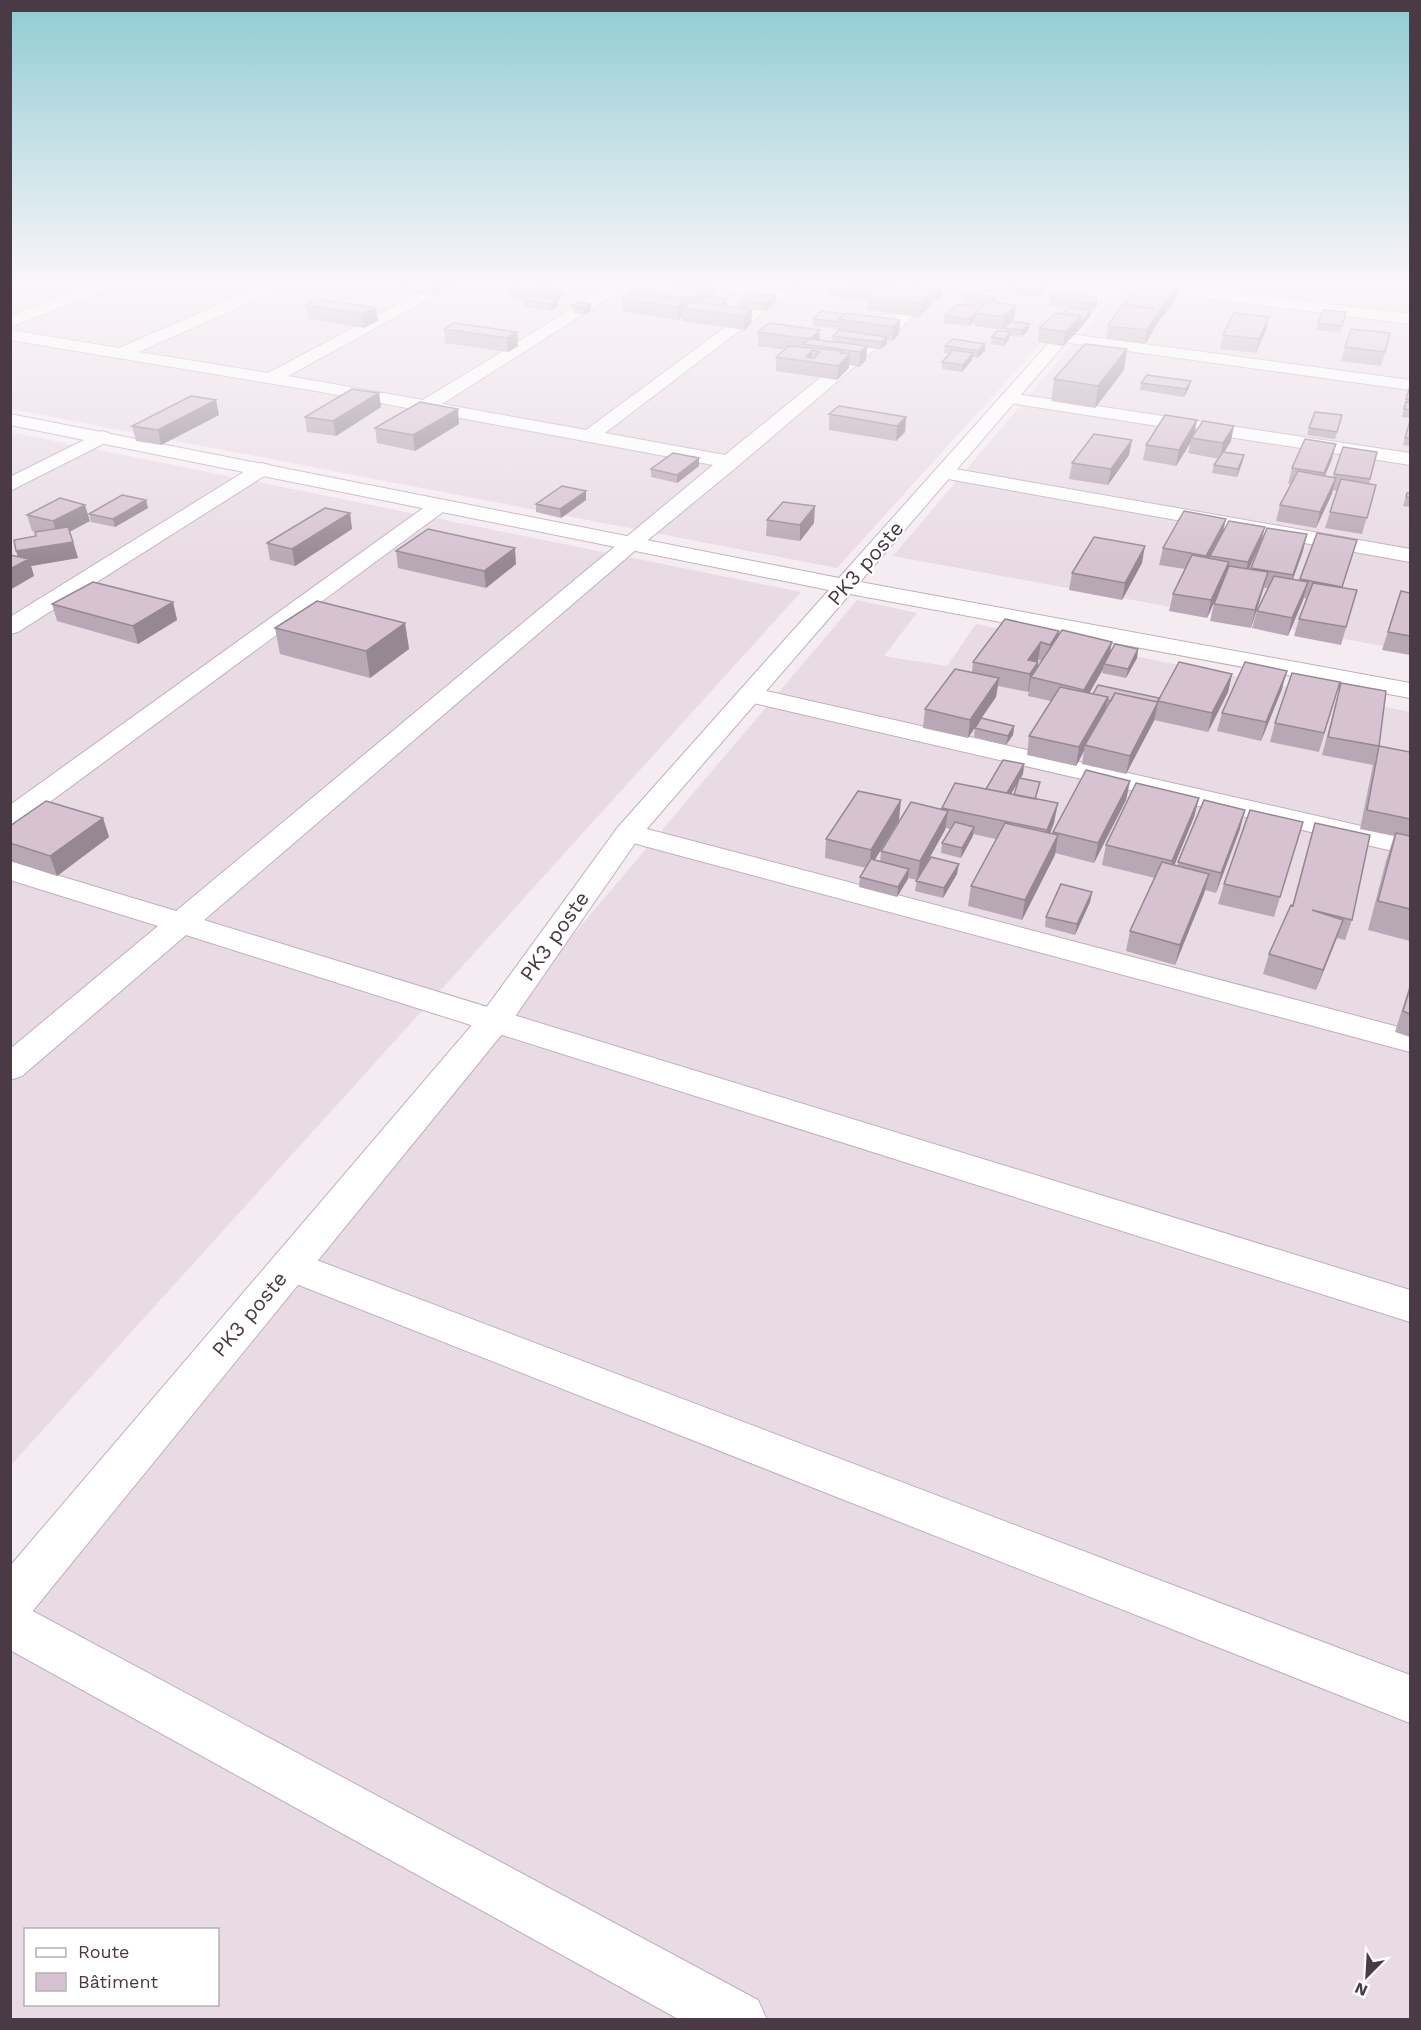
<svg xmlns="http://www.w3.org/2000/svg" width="1421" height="2030" viewBox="0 0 1421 2030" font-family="'Work Sans',sans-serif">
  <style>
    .residential { fill: #e9dbe4; fill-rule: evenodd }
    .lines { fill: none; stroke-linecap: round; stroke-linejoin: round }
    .minor-casing { stroke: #c1afbb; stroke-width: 2 }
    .tertiary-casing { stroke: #c1afbb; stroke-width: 2 }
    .minor { fill: #fff; fill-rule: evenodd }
    .tertiary { fill: #fff; fill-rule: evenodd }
    .wall { fill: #b8a7b4; fill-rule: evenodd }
    .shaded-wall { fill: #968892 }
    .building { fill: #d6c2d1; stroke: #968892; stroke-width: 1.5; fill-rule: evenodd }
    .labels { text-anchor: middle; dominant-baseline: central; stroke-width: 4.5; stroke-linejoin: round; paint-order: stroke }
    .street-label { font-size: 21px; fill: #4a3a45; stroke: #fff }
  </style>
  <rect width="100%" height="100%" fill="#f5ecf2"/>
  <path class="residential" d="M10 282H1096L837 568 11 409Z
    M1125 282H1410V651L893 556Z
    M10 432 801 592 11 1465H10Z
    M857 600 917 613 884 656 947 666 976 624 1410 712V2019L11 2020V1598ZM26 1930H218V2004H26Z"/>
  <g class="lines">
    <defs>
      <path id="minor" d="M99 282H120L118 285 10 327V316Z
        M271 282H291L289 285 139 352 268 373 440 282H459L288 376 423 400 616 282H634L442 404 586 430 766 297 691 286 684 282H726L777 289 786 282H803L605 433 725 455 938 282H954L738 466 637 549 204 920 1410 1290V1322L186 935 22 1076 10 1080V1049L158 926 10 880V861L176 911 713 465 316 391 10 340V330L119 348Z
        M1104 282H1149L1410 314V324L1111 286Z
        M1062 333 1410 380V390L1056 341 1054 338Z
        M1009 393 1410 453V465L1003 402 1000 398 1003 394Z
        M102 431 109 433 111 437 109 441 10 491V477Z
        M262 463 269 465 272 469 269 473 18 632 10 634V617L255 465Z
        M944 467 1410 549V562L937 477 934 473 937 469Z
        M440 499 447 501 450 505 447 509 20 824 10 826V805L433 501Z
        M749 687 1410 837V855L740 700 736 695 740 690Z
        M628 824 1410 1030V1052L618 839 614 833 618 827Z
        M290 1250 1410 1675V1723L276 1276 270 1265 276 1254Z
        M10 1601 27 1608 758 2000 767 2020H680L10 1650Z"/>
      <path id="tertiary" d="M1103 282H1118L860 582 1410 683V698L850 594 638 839 507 1028 27 1618 10 1624V1566L483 1012 618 827 829 590 10 425V414L839 578Z"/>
    </defs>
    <use href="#minor" class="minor-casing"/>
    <use href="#tertiary" class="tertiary-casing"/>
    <use href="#minor" class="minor"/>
    <use href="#tertiary" class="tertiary"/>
  </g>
  <path class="wall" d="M382 282H462L435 296 404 292V289L401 291 382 288Z
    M498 282H554V284L545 290 564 296 557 300 558 306 551 311 523 307V300L508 298 507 291 514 287 498 285Z
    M567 282H585L580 285Z
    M585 282H620L610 288 585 284Z
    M653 282H715V295L712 297 727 299V306L726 307 752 310 751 324 744 330 682 321V317L678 320 623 312 622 299 630 294V291Z
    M732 282H758L752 286 732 283Z
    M762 282H805L792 292 762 288Z
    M828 282H886V284L914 286 942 296 935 302 932 301 931 306 919 317 867 310V301L828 296Z
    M983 282H1047V286L1037 297 1013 295 1014 289 1009 294 982 291Z
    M965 297H996V302L1016 305 1014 319 1009 324H1029L1028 331 1021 337 1009 336V339L1004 346 991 344 992 337 1004 331V328L1002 330 974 326 975 321 969 326 944 323 945 316 981 307 983 306 964 304Z
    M1098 298 1097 305 1091 311 1090 316 1079 330 1063 346 1038 342 1039 328 1062 314 1068 308 1050 306 1051 299Z
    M1176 300 1158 322 1145 344 1106 339 1108 326 1124 303Z
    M739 301 776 302 764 311 739 308Z
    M580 302 591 311 584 315 573 313 572 306Z
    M306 305 376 308 378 321 364 328 308 319Z
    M1346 312 1340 333 1316 330 1318 323Z
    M813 319 900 320 899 334 892 341 887 340V344L881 349 867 348 866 360 859 367 849 365V368L837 380 776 371V357L785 350 758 346V332L832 342 833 336 839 331V329L813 326Z
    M444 329 517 332 518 346 508 352 445 343Z
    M1266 330 1256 353 1220 349 1223 335Z
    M945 346 985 351 977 358 973 357 972 360 962 372 942 369V362L950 354 944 353Z
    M1345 347 1385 352 1381 366 1341 361Z
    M1124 370 1095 408 1051 401 1054 379Z
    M1191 381 1189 388 1184 397 1140 390 1141 383Z
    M1410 389V418L1402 417 1406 399Z
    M379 393 381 407 336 436 307 432 305 417Z
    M829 414 906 417 905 432 896 441 829 430Z
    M219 415 161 445 136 441 132 426Z
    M1342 415 1335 439 1307 435 1309 428Z
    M1197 420 1195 433 1231 441 1224 452 1244 455 1242 463 1237 477 1212 473 1214 465 1219 459 1188 453 1191 442 1176 466 1143 460 1146 445Z
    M1410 421V446L1403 445Z
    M459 424 415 451 377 443 375 428Z
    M1132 440 1129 455 1108 485 1069 479 1072 463Z
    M1343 447 1377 452 1369 484 1376 485 1362 534 1325 528 1337 491 1333 490 1316 528 1276 521 1280 505 1291 484H1288L1292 468 1332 459 1325 476 1333 477Z
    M699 458V466L677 483 651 477V469Z
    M1407 493H1410V507L1403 506Z
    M146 500 148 508 115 527 91 522 89 514Z
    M586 500 561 518 536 512V504Z
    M350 513 352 529 295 566 270 560 267 543Z
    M27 515 90 521 70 531 78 558 31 566 34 576 18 557 36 536V532L32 531Z
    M1226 519 1223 532 1265 527 1249 569 1251 570 1267 528 1303 551 1293 579 1300 581 1317 533 1357 540 1342 588 1357 590 1341 645 1294 636 1299 619 1307 599 1304 598 1288 636 1252 628 1257 611 1268 588H1264L1251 628 1210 621 1214 604 1219 590 1207 618 1169 611 1173 594 1185 569 1159 565 1163 548Z
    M767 520 814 523 800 541 766 536Z
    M396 551 516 564 486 588 398 568Z
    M1142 563 1122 600 1069 590 1072 573Z
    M1401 591 1410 593V655L1382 650Z
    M173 602 177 620 138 644 57 621 52 604Z
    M405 623 409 649 370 678 280 654 275 628Z
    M1059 635 1110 654 1138 649 1137 658 1126 678 1102 673 1103 669 1089 693 1159 698 1232 674 1228 692 1208 732 1154 720 1126 774 1082 764 1084 751 1076 766 1027 755 1029 736 1051 701 1028 696 1029 690 1028 692 998 686 996 697 981 718 1014 726 1013 735 1006 745 974 737 975 727 968 738 923 728 925 709 972 672 973 662ZM1038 660 1042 661 1038 667V662H1037Z
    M1340 682 1319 752 1270 742 1275 723Z
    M1341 683 1379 746 1410 752V941L1368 930 1386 861 1394 836 1360 829 1373 765 1322 755Z
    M1282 689 1261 741 1217 731 1222 713Z
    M1024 764 1023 774 1020 779 1040 782 1036 799 1054 823 1050 833 1052 834 1053 832 1130 781 1126 800 1094 863 1055 853 1022 920 968 906 971 886 996 839 973 834 961 858 941 853 942 843 950 829 946 828 929 859 957 874 943 898 915 891 917 880 908 878 897 897 859 887 860 877 866 868 825 858 826 839 899 820 875 860 880 862 881 851 942 810V808L986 789ZM1017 783 1014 795 1011 794Z
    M1199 798 1194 817 1174 865 1177 866 1178 862 1240 829 1216 893 1205 890 1175 965 1126 951 1130 931 1155 878 1102 865 1106 845Z
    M103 818 109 837 57 876 10 861V826Z
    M1303 822 1274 917 1218 904 1224 884Z
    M1315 823 1352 920 1345 940 1337 938 1316 990 1263 974 1269 954 1292 906Z
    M1092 892 1090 902 1075 935 1045 927 1046 917Z
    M1410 984V1037L1395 1032Z"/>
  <path class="shaded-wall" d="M436 282H462L435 296 433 283Z
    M542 282H554V284L537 294V296L530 301V294L542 286Z
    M610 282H620L610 288Z
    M715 282V295L706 302V288Z
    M792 282H805L792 292Z
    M879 282H886V287L871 297V288Z
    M1010 282H1020L1009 294Z
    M1045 282H1047V286L1037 297 1038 291Z
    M403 283 404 289 401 291 400 284Z
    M1178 287 1176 300 1158 322 1145 344 1147 330 1161 308Z
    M563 289 564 296 552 303 551 296Z
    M942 289V296L935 302 936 295Z
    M705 290 706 303 691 308V299Z
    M932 293 931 306 919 317 920 304Z
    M776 296V302L764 311V304Z
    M1098 298 1097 305 1092 311 1093 304Z
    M727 299V306L719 313 713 312Z
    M558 300V306L551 311 550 304Z
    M685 301V308H682V317L678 320 677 307Z
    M591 304V311L584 315 583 308Z
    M1016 305 1014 319 1002 330 1004 317Z
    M376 308 378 321 364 328 362 314Z
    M752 310 751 324 744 330V316Z
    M1091 310 1090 316 1080 329 1081 322Z
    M975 314V321L969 326 970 319Z
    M1081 316 1079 330 1063 346 1065 332Z
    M1269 317 1266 330 1256 353 1259 339Z
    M900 320 899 334 892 341 893 327Z
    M1029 324 1028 331 1021 337 1022 330Z
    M820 330 819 344 810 339Z
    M517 332 518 346 508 352 507 338Z
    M1010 332 1009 339 1004 346 1005 339Z
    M887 337V344L881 349V342Z
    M985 344V351L977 358 978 351Z
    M867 346 866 360 859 367 860 352Z
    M1127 349 1124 370 1095 408 1098 386Z
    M812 350V362L806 357Z
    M842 351 841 362 850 354 849 368 837 380 840 353Z
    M973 353 972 360 962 372 963 365Z
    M1191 381 1189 388 1184 397 1186 389Z
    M379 393 381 407 336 436 333 421Z
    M216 400 219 415 161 445 158 430Z
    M458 409 459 424 415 451 413 435Z
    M906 417 905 432 896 441 897 426Z
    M1197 420 1194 435 1191 438V442L1176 466 1179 450Z
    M1234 426 1231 441 1220 459 1223 443Z
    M1132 440 1129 455 1108 485 1111 469Z
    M1336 444 1332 459 1319 489 1324 473Z
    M1244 455 1242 463 1237 477 1238 469Z
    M699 458V466L677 483V475Z
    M1336 478 1332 494 1316 528 1320 512Z
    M586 491V500L561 518 560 509Z
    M146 500 148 508 115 527 113 519Z
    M85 505 90 521 58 538 53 521Z
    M815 506 814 523 800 541V525Z
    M350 513 352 529 295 566 292 549Z
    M1226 519 1222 535 1210 556 1202 573 1206 556Z
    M1265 527 1261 543 1244 579 1248 562Z
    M1307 534 1303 551 1288 592 1293 575Z
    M73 542 78 558 31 566 34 576 10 590V569L20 564 16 551Z
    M1145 546 1142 563 1122 600 1125 583Z
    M515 548 516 564 486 588 484 571Z
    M1229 562 1225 579 1207 618 1211 600Z
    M1268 572 1263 589 1251 628 1255 610Z
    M1308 582 1303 600 1288 636 1292 618Z
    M173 602 177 620 138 644 133 626Z
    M405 623 409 649 370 678 366 651Z
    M1059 631 1057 648 1047 662 1050 645Z
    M1041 642 1038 660 1029 674 1028 660Z
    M1112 642 1109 659 1104 664 1103 669 1081 708 1084 690Z
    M1138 649 1137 658 1126 678 1128 669Z
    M1038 662 1036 678 1031 677 1029 690 1028 692 1030 674Z
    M1287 671 1282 689 1261 741 1266 722Z
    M1232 674 1228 692 1208 732 1212 713Z
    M999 678 996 697 968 738 970 720Z
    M1108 697 1104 715 1085 745 1084 751 1076 766 1079 747Z
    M1158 702 1154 721 1126 774 1130 756Z
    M1014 726 1013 735 1006 745 1008 736Z
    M1024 764 1023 774 1002 809 1004 799Z
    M1130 781 1126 800 1094 863 1098 843Z
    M1199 798 1194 817 1168 881 1172 861Z
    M901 800 899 820 869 869 871 850Z
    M1058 803 1054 823 1044 849 1047 830Z
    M1245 810 1240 829 1216 893 1221 873Z
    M948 811 945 830 917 880 920 861Z
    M103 818 109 837 57 876 50 856Z
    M974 827 973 836 961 858 962 848Z
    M1058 835 1055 855 1022 920 1025 900Z
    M959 864 957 874 943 898 944 888Z
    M909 869 908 879 897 897 898 887Z
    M1209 874 1204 894 1175 965 1180 945Z
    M1092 892 1090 902 1075 935 1077 924Z
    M1343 920 1336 940 1316 990 1323 970Z"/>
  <path class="building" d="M388 282H403V283L400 284Z
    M522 282 544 285 530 294 507 291Z
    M644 282H650L705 290 691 299 630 291Z
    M660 282H715L706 288Z
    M828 282H879L871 288Z
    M888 282H902L915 284 908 290 883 287Z
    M1019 282H1045L1038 291 1014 288Z
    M1142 282 1178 287 1161 308 1147 330 1108 326 1122 305 1154 309 1124 303Z
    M880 286 932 293 920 304 867 297Z
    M915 286 942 289 936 295H932V293L910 290Z
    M549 287 563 289 551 296 537 294Z
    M752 292 776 296 764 304 739 301Z
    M1057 292 1098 298 1093 304 1051 299Z
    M968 293 996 297 993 300 965 297Z
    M630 294 685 301 677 307 622 299Z
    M530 296 558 300 550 304 523 300Z
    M707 297 727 299 719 306 698 303Z
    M320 299 376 308 362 314 306 305Z
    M988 301 1016 305 1004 317 975 313Z
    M580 302 591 304 583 308 572 306Z
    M690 302 752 310 744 316 682 308Z
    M957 304 981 307 970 319 945 316Z
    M1069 307 1091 310 1081 322H1080L1081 316 1062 314Z
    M1323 310 1346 312 1342 326 1318 323Z
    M822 311 845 314 839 319V322L813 319Z
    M847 313 900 320 893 327 839 319Z
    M1056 313 1081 316 1065 332 1039 328Z
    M1234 313 1269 317 1259 339 1223 335Z
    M1011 321 1029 324 1022 330 1004 328Z
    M454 323 517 332 507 338 444 329Z
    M769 323 820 330 810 339 867 346 860 352 803 344 809 339 758 332Z
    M1351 329 1390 333 1385 352 1345 347Z
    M839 330 887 337 881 342 833 336Z
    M997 331 1010 332 1005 339 992 337Z
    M953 339 985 344 978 351 945 346Z
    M1085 344 1127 349 1098 386 1054 379Z
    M789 346 842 351 840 353 850 354 838 366 776 357ZM812 350 820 352 814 358 806 357Z
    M953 350 973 353 963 365 942 362Z
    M1147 375 1191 381 1186 389 1141 383Z
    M352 389 379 393 333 421 305 417Z
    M1409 389H1410V400L1406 399Z
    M191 396 216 400 158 430 132 426Z
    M420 402 458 409 413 435 375 428Z
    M1406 402 1410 403V410L1404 409Z
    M839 406 906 417 897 426 829 414Z
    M1315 412 1342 415 1337 432 1309 428Z
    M1165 415 1197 420 1179 450 1146 445Z
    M1203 421 1234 426 1223 443 1191 438Z
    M1410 421V438H1405Z
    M1094 434 1132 440 1111 469 1072 463Z
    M1305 439 1336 444 1324 473 1292 468Z
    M1343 447 1377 452 1370 479 1334 474Z
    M1223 452 1244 455 1238 469 1214 465Z
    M673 453 699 458 677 475 651 469Z
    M1298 471 1336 478 1320 512 1280 505Z
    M1341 479 1376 485 1367 518 1330 512Z
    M562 486 586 491 560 509 536 504Z
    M1407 493H1410V498L1406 497Z
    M122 495 146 500 113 519 89 514Z
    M60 498 85 505 53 521 27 515Z
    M783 502 815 506 800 525 767 520Z
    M325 508 350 513 292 549 267 543Z
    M1184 511 1226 519 1206 556 1163 548Z
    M1229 521 1265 527 1248 562 1210 556Z
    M68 527 73 542 16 551 14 540 36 536 35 532Z
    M1267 528 1307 534 1293 575 1251 568Z
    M428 529 515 548 484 571 396 551Z
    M1317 533 1357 540 1342 587 1300 579Z
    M1094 537 1145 546 1125 583 1072 573Z
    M10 555 29 559 10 569Z
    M1192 555 1229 562 1211 600 1173 594Z
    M1229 566 1268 572 1255 610 1214 604Z
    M1274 576 1308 582 1292 618 1257 611Z
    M93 582 173 602 133 626 52 604Z
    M1313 583 1357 590 1346 627 1299 619Z
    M1401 591 1410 593V636L1388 632Z
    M317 601 405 623 366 651 275 628Z
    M1005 619 1059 631 1050 645 1041 642 1028 660 1038 662 1030 674 973 662Z
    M1062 630 1112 642 1084 690 1031 677Z
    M1115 644 1138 649 1128 669 1104 664Z
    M1179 662 1232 674 1212 713 1158 701Z
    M1245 662 1287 671 1266 722 1222 713Z
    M955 669 999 678 970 720 925 709Z
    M1292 673 1340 682 1324 733 1275 723Z
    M1341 683 1386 691 1379 746 1328 737Z
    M1098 685 1159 698 1157 702 1115 693 1111 701 1107 700 1108 697 1093 694Z
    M1060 687 1108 697 1079 747 1029 736Z
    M1115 693 1158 702 1130 756 1085 745Z
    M981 718 1014 726 1008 736 975 728Z
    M1379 746 1410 752V819L1367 810Z
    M1003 760 1024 764 1007 793 986 789Z
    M1086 770 1130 781 1098 843 1053 832Z
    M1019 778 1040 782 1035 799 1014 795Z
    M955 783 1058 803 1047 830 942 808Z
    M1136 783 1199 798 1172 861 1106 845Z
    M858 791 901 800 871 850 826 839Z
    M1204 800 1245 810 1221 873 1178 862Z
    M46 801 103 818 50 856 10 843V826Z
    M911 802 948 811 920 861 881 851Z
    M1250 810 1303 822 1280 897 1224 884Z
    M955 822 974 827 962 848 942 843Z
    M1005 823 1058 835 1025 900 971 886Z
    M1315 823 1370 835 1352 920 1312 910 1343 920 1323 970 1269 954 1291 905 1293 906Z
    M1396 833 1410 836V909L1378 901Z
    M931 857 959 864 944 888 916 881Z
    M871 859 909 869 898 887 860 877Z
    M1162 862 1209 874 1180 945 1130 931Z
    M1061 884 1092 892 1077 924 1046 917Z
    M1410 988V1014L1403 1011Z"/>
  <linearGradient id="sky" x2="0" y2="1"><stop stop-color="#90cbd3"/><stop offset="0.5" stop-color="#faf6f9"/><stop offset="1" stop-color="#faf6f9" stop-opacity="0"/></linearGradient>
  <rect width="1421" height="566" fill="url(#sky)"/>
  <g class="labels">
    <g class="street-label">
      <text transform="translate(865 563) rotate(-49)">PK3 poste</text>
      <text transform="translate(554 936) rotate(-55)">PK3 poste</text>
      <text transform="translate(249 1314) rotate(-50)">PK3 poste</text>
    </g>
  </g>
  <rect width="1421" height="2030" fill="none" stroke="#4a3a45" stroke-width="24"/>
  <rect x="24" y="1928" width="195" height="78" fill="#ffffff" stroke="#b7b0b5" stroke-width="1.5"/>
  <rect x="36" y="1948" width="30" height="9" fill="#ffffff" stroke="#b7b0b5" stroke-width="1.5"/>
  <text x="78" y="1958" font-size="18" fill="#4a3a45">Route</text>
  <rect x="36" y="1973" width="30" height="18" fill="#d6c2d1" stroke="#b7b0b5" stroke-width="1.5"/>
  <text x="78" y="1988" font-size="18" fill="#4a3a45">Bâtiment</text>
  <g transform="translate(1367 1976) rotate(204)" stroke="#ffffff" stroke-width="4.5" paint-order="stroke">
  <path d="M0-4.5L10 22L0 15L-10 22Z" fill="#4a3a45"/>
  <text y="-9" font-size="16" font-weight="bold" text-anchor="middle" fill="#4a3a45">N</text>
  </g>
</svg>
